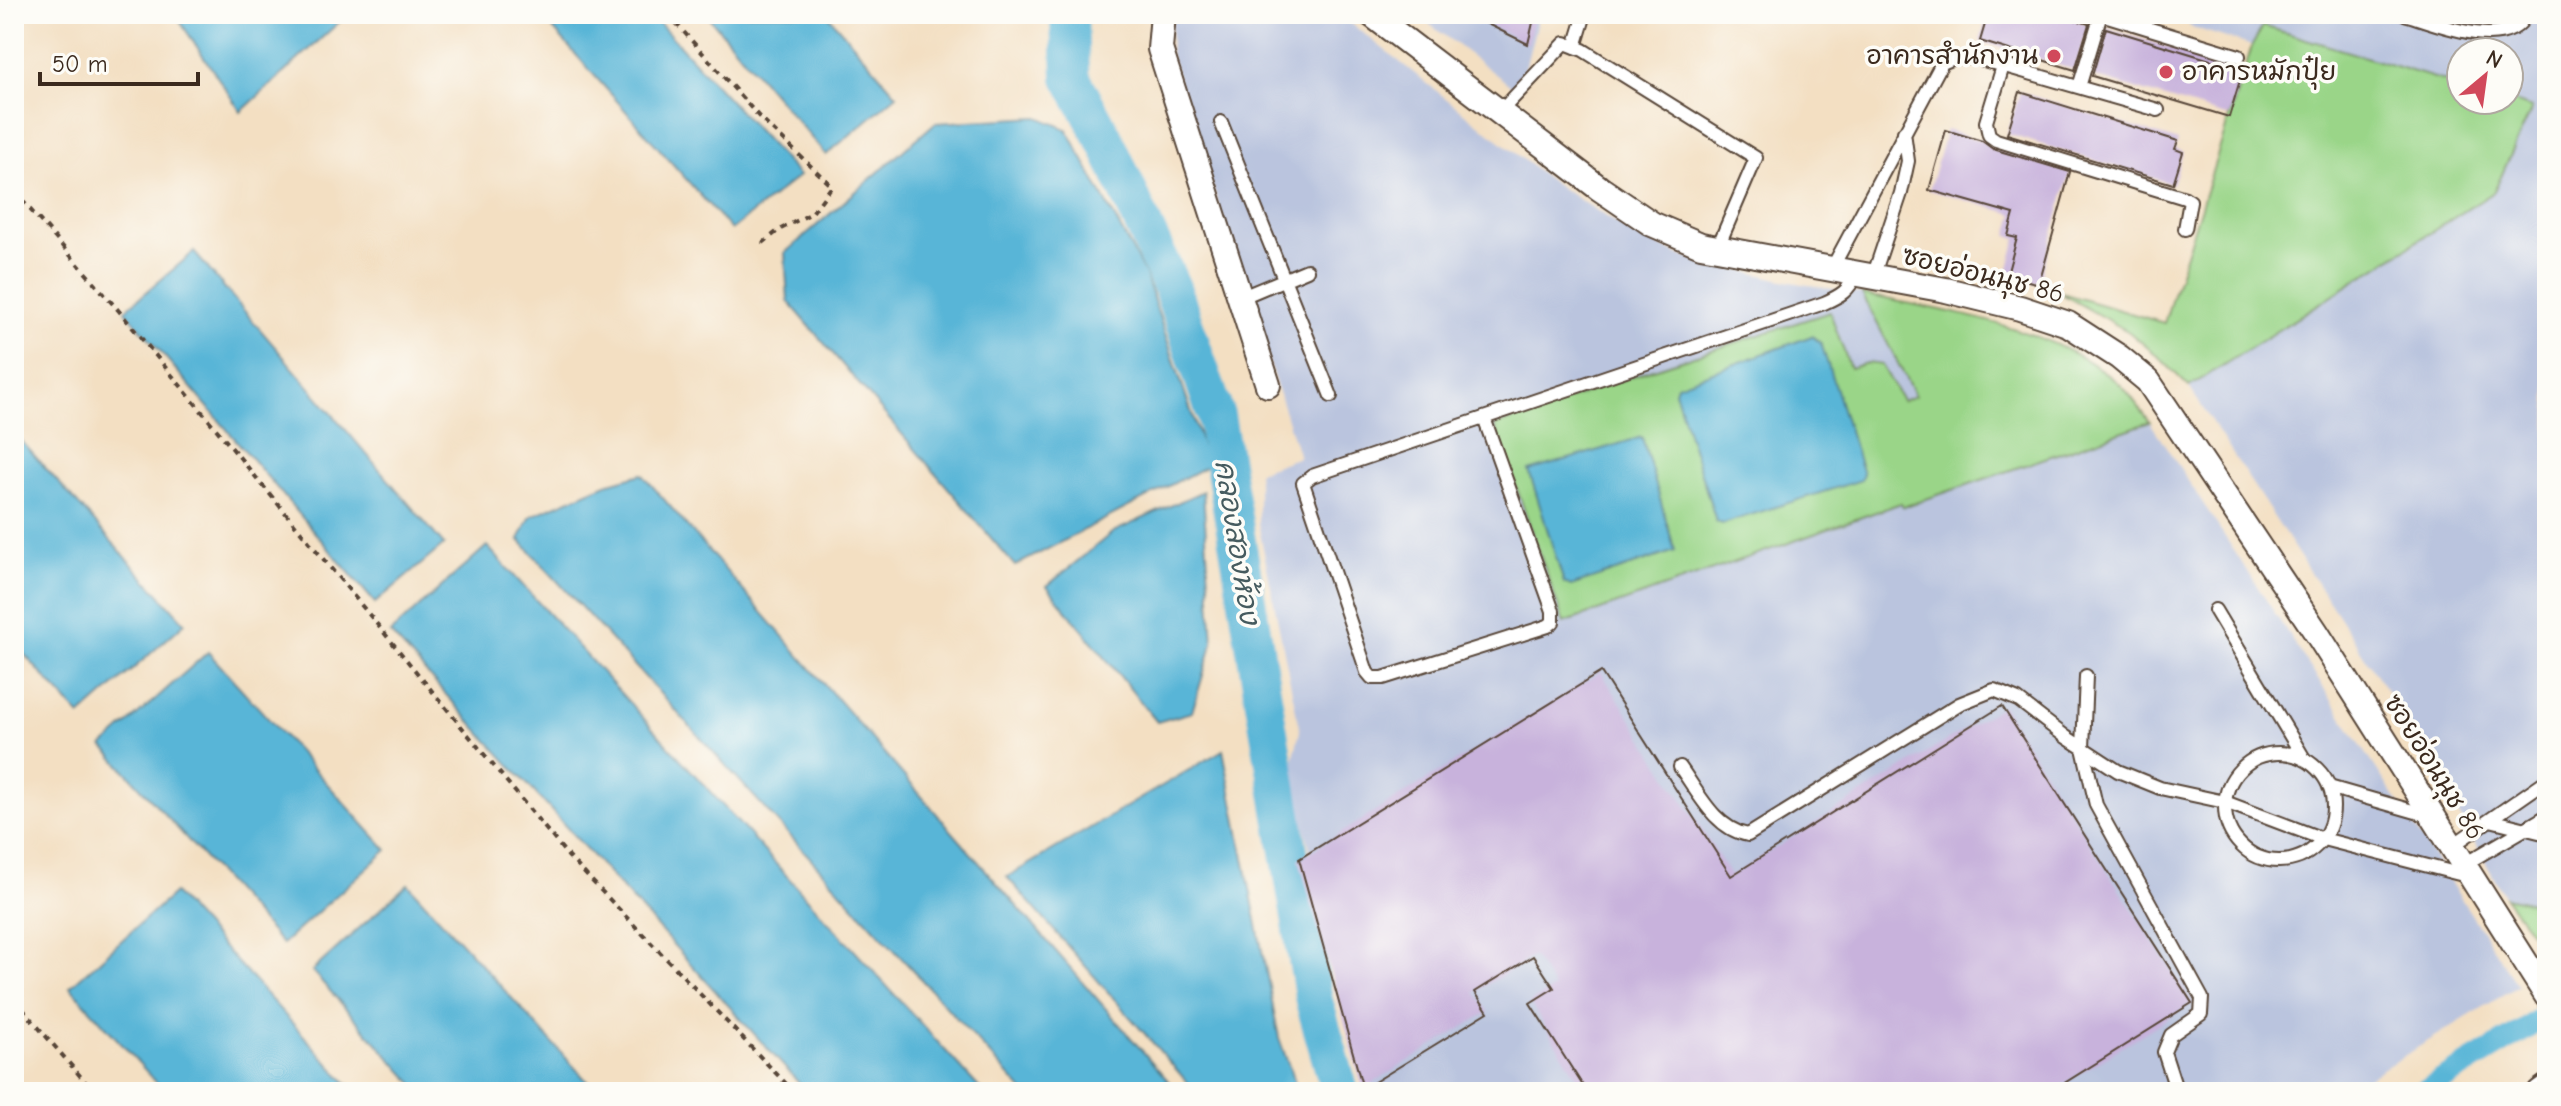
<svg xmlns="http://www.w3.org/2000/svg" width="2561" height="1106" viewBox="0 0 2561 1106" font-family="'Comic Neue','Playpen Sans Thai',sans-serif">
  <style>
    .industrial { fill: #bac4de }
    .green { fill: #9ad588; stroke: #6a8053; stroke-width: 2 }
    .water { fill: #59b5d7; stroke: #4a707a; stroke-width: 2 }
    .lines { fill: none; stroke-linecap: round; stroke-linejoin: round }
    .canal { stroke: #59b5d7; stroke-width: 22 }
    .river { stroke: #59b5d7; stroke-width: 38 }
    .building { fill: #c8b2dc }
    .lane-casing { stroke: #574537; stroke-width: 16 }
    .street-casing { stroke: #574537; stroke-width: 28 }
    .path { stroke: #574537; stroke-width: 4; stroke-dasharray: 6 6; stroke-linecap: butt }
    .lane { stroke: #fff; stroke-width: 12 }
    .street { stroke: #fff; stroke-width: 24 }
    .poi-dot { fill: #d1495b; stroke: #fdfcf7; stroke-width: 3 }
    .labels { text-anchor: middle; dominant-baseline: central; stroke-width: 7; stroke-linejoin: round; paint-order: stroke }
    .poi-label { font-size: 26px; fill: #3b2a1e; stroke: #fdfcf7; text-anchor: end }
    .street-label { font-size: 26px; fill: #3b2a1e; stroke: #fdfcf7 }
    .water-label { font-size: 28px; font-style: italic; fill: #465b5f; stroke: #fdfcf7 }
  </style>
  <rect width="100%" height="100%" fill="#fdfcf7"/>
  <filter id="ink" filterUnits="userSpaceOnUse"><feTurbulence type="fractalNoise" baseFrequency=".0125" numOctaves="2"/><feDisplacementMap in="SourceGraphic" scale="16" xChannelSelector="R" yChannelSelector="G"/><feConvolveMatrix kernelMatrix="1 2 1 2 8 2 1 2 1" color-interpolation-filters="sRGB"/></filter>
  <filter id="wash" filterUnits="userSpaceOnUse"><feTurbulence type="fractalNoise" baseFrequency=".006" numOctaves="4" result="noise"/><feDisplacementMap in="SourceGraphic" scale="32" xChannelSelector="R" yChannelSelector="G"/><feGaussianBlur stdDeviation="1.8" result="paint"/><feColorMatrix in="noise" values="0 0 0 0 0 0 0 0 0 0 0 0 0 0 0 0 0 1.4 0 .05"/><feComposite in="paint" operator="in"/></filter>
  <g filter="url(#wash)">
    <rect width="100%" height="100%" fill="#f3dfc2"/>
    <path class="industrial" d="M1172 14H1339L1552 182 1635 235 1685 257 1791 282 1862 294 1915 396 1869 414 1903 507 2150 422 2518 986 2345 1092H1373L1290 772 1300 731 1258 523V472L1299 457 1170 53Z
      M1416 14H1539L1519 92Z
      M2192 14H2547V906L2505 897 2401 712 2189 387 2494 193 2532 108 2507 100 2509 52H2461V86L2264 26 2252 46 2188 26Z"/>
    <path class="green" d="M2263 26 2461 86V100H2507L2532 108 2494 192 2189 387 2159 357 2129 332 2058 292 2164 323 2252 46Z
      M1862 294C1949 313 2043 323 2115 380 2129 390 2139 409 2150 422L1903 507 1901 503 1564 623 1495 426 1644 372 1830 312 1850 368 1867 363 1882 365 1902 401 1915 396Z
      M2505 897 2547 906V954Z"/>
    <path class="water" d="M175 14H348L241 112Z
      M540 14H651L799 176 731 230Z
      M706 14H827L897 95 826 155Z
      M1038 117 1067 129 1145 274 1209 465 1015 566 788 301 785 253 935 123Z
      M194 252 444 545 375 603 125 310Z
      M1812 336 1821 343 1863 474 1861 480 1722 524 1716 521 1675 391 1677 385Z
      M14 433 185 623 80 716 14 643Z
      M1642 437 1675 551 1571 586 1564 583 1529 471Z
      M642 474 1178 1092H1024L519 539 531 516 606 484Z
      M1203 491 1213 642 1192 712 1157 722 1047 586 1113 532Z
      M487 546 983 1092H807L390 633Z
      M208 652 387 850 282 944 103 746Z
      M1223 750 1279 1038 1298 1092H1196L1007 877Z
      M408 884 597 1092H421L312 971Z
      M174 893 353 1090 351 1092H165L70 987Z"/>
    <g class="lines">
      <path class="canal" d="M2422 1092 2526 1029 2547 1013"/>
      <path class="river" d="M1069 14 1071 77 1107 144 1172 288 1216 416 1314 1001 1340 1092"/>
    </g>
    <g id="blocks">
      <path class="building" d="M1467 14H1535L1528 44Z
        M1988 14H2055L2089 24 2075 70 1980 41Z
        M2106 28 2243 70 2229 117 2092 76Z
        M2020 92 2178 141 2175 149 2183 152 2173 184 2007 134Z
        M1946 130 1982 141 1993 149 2070 172 2039 284 2007 275 2017 238 2008 236 2014 214 1929 190Z
        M1601 672 1731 876 2002 706 2192 1003 2050 1092H1587L1530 1003 1554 988 1533 956 1475 992 1488 1012 1363 1089 1299 859Z"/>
    </g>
  </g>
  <g filter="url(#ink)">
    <use href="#blocks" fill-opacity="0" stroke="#574537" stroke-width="2"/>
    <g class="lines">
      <defs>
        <path id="lane" d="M2101 14 2239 56
          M2405 14C2435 23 2508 54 2526 14
          M1575 47 1585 14
          M2003 66 1986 122 1989 135 1996 140 2185 198 2190 201 2185 229
          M2079 87 2101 14
          M1500 112 1565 43 1583 50 1756 158 1717 249
          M1221 122 1331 396
          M1831 270 1942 63 1954 58H1977L2158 110
          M1873 277 1901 193 1908 161 1904 132
          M1240 298 1307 270
          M1484 418 1553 611V622L1548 626 1383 678H1372L1367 672 1303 483 1312 476 1824 303C1840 296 1849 291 1856 274
          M2215 610 2305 760
          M2086 676 2083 748 2096 805 2202 998 2201 1014 2171 1035 2164 1052 2177 1092
          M2225 807a54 54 0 1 1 108 0a54 54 0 1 1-108 0Z
          M1680 767C1698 792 1715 829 1748 835L1959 704 1994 690 2018 700 2066 737 2118 771 2160 788 2225 802 2323 839 2467 876
          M2329 787 2430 816
          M2490 820 2547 834
          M2452 846 2547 780
          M2463 865 2547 816"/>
        <path id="street" d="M1163 14 1160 49 1268 385
          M1371 14 1599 188 1652 224 1701 245 1946 290 2020 308 2068 324 2119 357 2148 381 2316 632 2547 996
          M2540 1092 2547 1087"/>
      </defs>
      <use href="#lane" class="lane-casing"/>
      <use href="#street" class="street-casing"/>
      <path class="path" d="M668 14 761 119 832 186 812 213 779 230 758 247
        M14 191 119 311 568 856 794 1092
        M14 999 94 1092"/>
      <use href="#lane" class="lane"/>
      <use href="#street" class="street"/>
    </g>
  </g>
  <g class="poi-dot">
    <circle cx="2054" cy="56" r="8"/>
    <circle cx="2166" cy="72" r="8"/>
  </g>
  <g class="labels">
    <g class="poi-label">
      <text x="2038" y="56">อาคารสำนักงาน</text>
      <text x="2182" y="72" text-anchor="start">อาคารหมักปุ๋ย</text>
    </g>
    <g class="street-label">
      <text transform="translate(1983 275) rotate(14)">ซอยอ่อนนุช 86</text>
      <text transform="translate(2434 767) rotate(58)">ซอยอ่อนนุช 86</text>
    </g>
    <g class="water-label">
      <text transform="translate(1237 542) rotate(81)">คลองสองห้อง</text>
    </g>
  </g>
  <rect width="2561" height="1106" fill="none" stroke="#fdfcf7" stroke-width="48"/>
  <g transform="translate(2485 76) rotate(29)"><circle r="38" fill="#fdfcf7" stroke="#afa8a0" stroke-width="2"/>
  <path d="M0-6L14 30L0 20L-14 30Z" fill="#d1495b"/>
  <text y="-12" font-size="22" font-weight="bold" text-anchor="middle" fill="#3b2a1e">N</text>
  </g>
  <path d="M40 72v12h158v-12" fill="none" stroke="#3b2a1e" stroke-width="4"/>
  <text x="52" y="72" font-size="24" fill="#3b2a1e" stroke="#fdfcf7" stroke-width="6" paint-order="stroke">50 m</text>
</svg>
